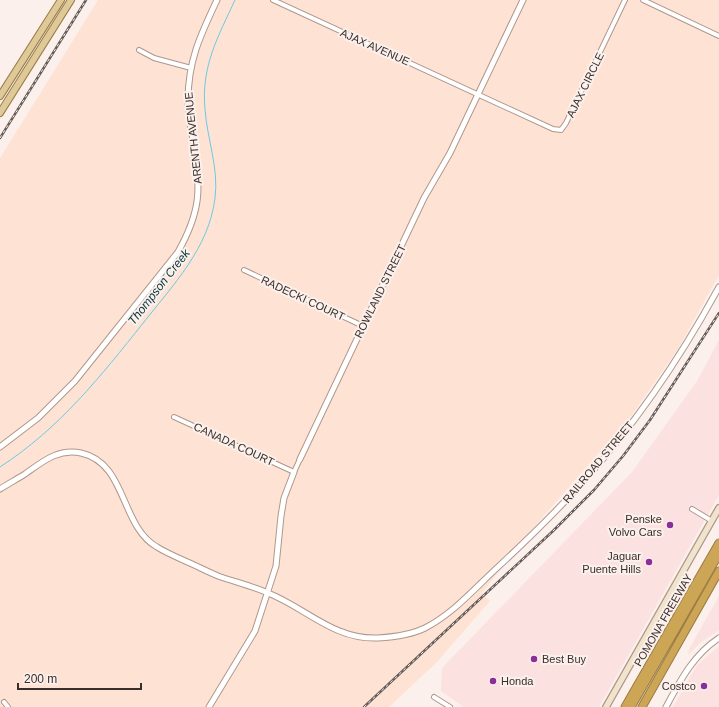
<svg xmlns="http://www.w3.org/2000/svg" width="719" height="707" viewBox="0 0 719 707" font-family="Helvetica,sans-serif">
  <style>
    .commercial { fill: #fce1e1 }
    .built { fill: #fee3d5 }
    .lines { fill: none; stroke-linecap: round; stroke-linejoin: round }
    .stream { stroke: #6acae2; stroke-width: 1 }
    .minor-casing { stroke: #b0978a; stroke-width: 6 }
    .tertiary-casing { stroke: #b0978a; stroke-width: 7 }
    .secondary-casing { stroke: #b0978a; stroke-width: 8 }
    .primary-casing { stroke: #997c46; stroke-width: 8 }
    .motorway-casing { stroke: #997c46; stroke-width: 9 }
    .minor { stroke: #fff; stroke-width: 4 }
    .tertiary { stroke: #fff; stroke-width: 5 }
    .secondary { stroke: #f0e4cc; stroke-width: 5.5 }
    .primary { stroke: #e0c999; stroke-width: 6 }
    .motorway { stroke: #cca555; stroke-width: 7 }
    .rail-casing { stroke: #665c57; stroke-width: 2.5 }
    .rail { stroke: #fbf0eb; stroke-width: 1; stroke-dasharray: 3; stroke-linecap: butt }
    .poi-dot { fill: #8a2e9a; stroke: #fbf0eb; stroke-width: 1.5 }
    .labels { text-anchor: middle; dominant-baseline: central; stroke-width: 4; stroke-linejoin: round; paint-order: stroke }
    .street-label { font-size: 11px; fill: #392f2a; stroke: #fbf0eb }
    .poi-label { font-size: 11px; fill: #392f2a; stroke: #fbf0eb; text-anchor: end }
    .water-label { font-size: 12px; font-style: italic; fill: #05353e; stroke: #fbf0eb }
  </style>
  <rect width="100%" height="100%" fill="#fbf0eb"/>
  <path class="commercial" d="M719 340V495L599 707H464L441 691 442 668 632 472 697 381Z
    M719 596V630L700 643 688 655 689 649Z
    M719 646V707H673L697 665Z"/>
  <path class="built" d="M98 0H719V275L678 349 632 415 529 533 482 593 490 601 437 662 389 707H0V158Z"/>
  <g class="lines">
    <path class="stream" d="M0 467C60 428 100 377 144 322 173 285 209 248 215 198 219 168 207 139 205 109 201 66 218 37 235 0"/>
    <defs>
      <path id="minor" d="M273 0 553 129 561 130 566 123 625 0
        M643 0 719 36
        M139 50 154 58 191 68
        M244 270 363 326
        M174 417 294 472 300 459
        M692 509 712 521
        M434 697 450 707
        M4 702 8 707"/>
      <path id="tertiary" d="M0 447 38 418 75 381 178 252C201 211 201 189 194 144 191 130 188 115 188 101 188 61 200 36 217 0
        M300 459 424 198 450 153 523 0
        M0 489C8 484 17 479 25 474 42 462 58 448 81 453 127 463 120 526 157 547 165 552 174 556 183 560 195 565 206 571 218 576 235 582 252 586 268 593 306 608 334 640 378 638 394 637 411 635 425 628 454 613 475 588 499 566 527 540 555 513 581 484 635 425 681 357 719 287
        M209 707 255 631 276 566 281 516 284 498 294 472
        M666 707C680 681 693 655 719 638"/>
      <path id="secondary" d="M606 707 719 508"/>
      <path id="primary" d="M0 96 61 0
        M0 113 71 0"/>
      <path id="motorway" d="M625 707 719 543
        M631 707 719 554
        M642 707 719 571"/>
    </defs>
    <use href="#minor" class="minor-casing"/>
    <use href="#tertiary" class="tertiary-casing"/>
    <use href="#secondary" class="secondary-casing"/>
    <use href="#primary" class="primary-casing"/>
    <use href="#motorway" class="motorway-casing"/>
    <use href="#minor" class="minor"/>
    <use href="#tertiary" class="tertiary"/>
    <use href="#secondary" class="secondary"/>
    <use href="#primary" class="primary"/>
    <use href="#motorway" class="motorway"/>
    <defs>
      <path id="rail" d="M0 138 86 0
        M364 707 553 531 594 490 623 456 650 420 719 313"/>
    </defs>
    <use href="#rail" class="rail-casing"/>
    <use href="#rail" class="rail"/>
  </g>
  <g class="poi-dot">
    <circle cx="670" cy="525" r="4"/>
    <circle cx="649" cy="562" r="4"/>
    <circle cx="534" cy="659" r="4"/>
    <circle cx="493" cy="681" r="4"/>
    <circle cx="704" cy="686" r="4"/>
  </g>
  <g class="labels">
    <g class="street-label">
      <text transform="translate(375 47) rotate(24)">AJAX AVENUE</text>
      <text transform="translate(585 85) rotate(-64)">AJAX CIRCLE</text>
      <text transform="translate(193 138) rotate(-96)">ARENTH AVENUE</text>
      <text transform="translate(380 291) rotate(-64)">ROWLAND STREET</text>
      <text transform="translate(303 298) rotate(25)">RADECKI COURT</text>
      <text transform="translate(234 444) rotate(25)">CANADA COURT</text>
      <text transform="translate(598 462) rotate(-50)">RAILROAD STREET</text>
      <text transform="translate(663 620) rotate(-60)">POMONA FREEWAY</text>
    </g>
    <g class="poi-label">
      <text x="662" y="519">Penske<tspan x="662" dy="13">Volvo Cars</tspan></text>
      <text x="641" y="556">Jaguar<tspan x="641" dy="13">Puente Hills</tspan></text>
      <text x="542" y="659" text-anchor="start">Best Buy</text>
      <text x="501" y="681" text-anchor="start">Honda</text>
      <text x="696" y="686">Costco</text>
    </g>
    <g class="water-label">
      <text transform="translate(159 287) rotate(-52)">Thompson Creek</text>
    </g>
  </g>
  <path d="M18 683v6h123v-6" fill="none" stroke="#392f2a" stroke-width="2"/>
  <text x="24" y="683" font-size="12" fill="#392f2a" stroke="#fbf0eb" stroke-width="3" paint-order="stroke">200 m</text>
</svg>
